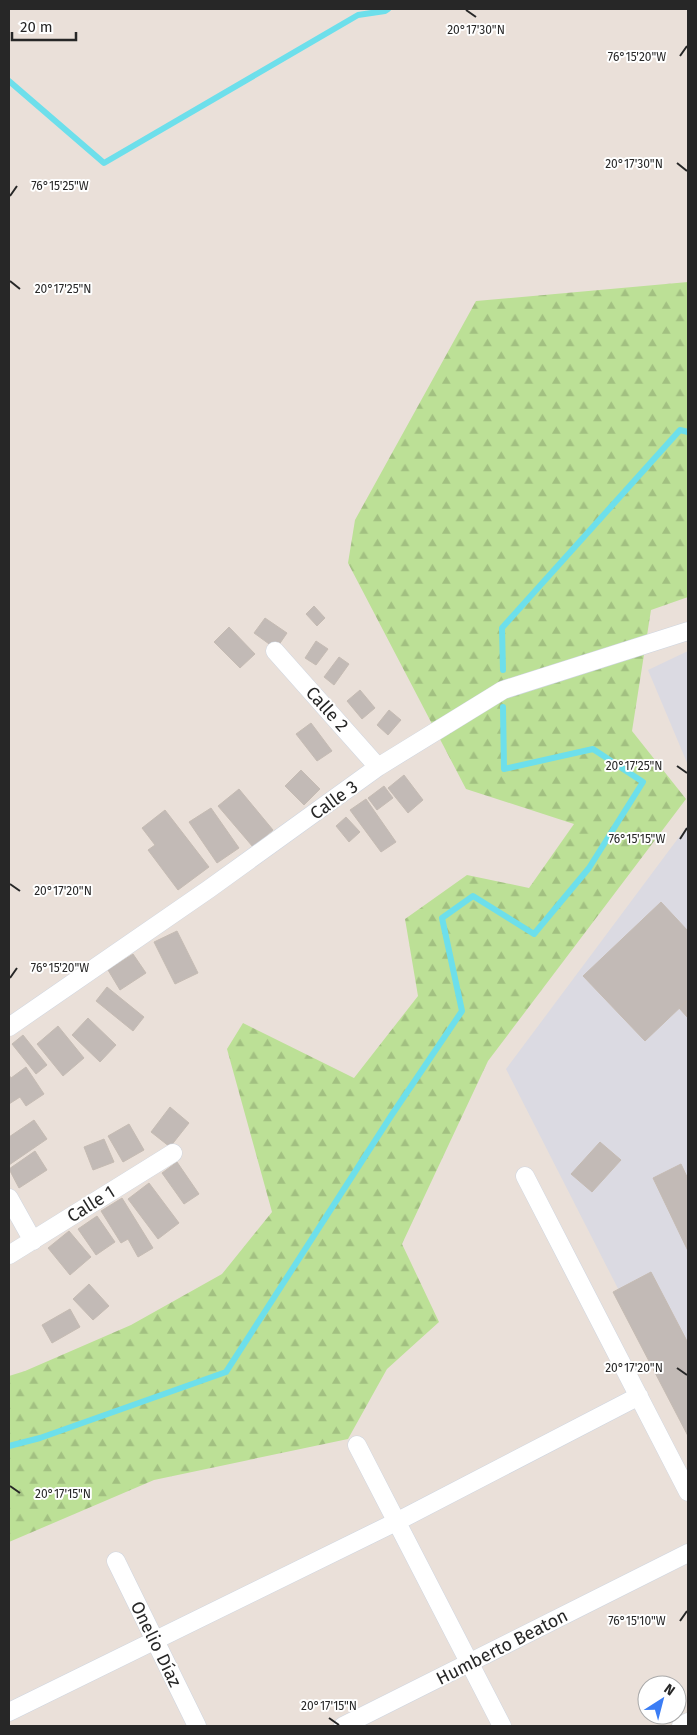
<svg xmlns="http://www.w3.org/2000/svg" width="697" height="1735" viewBox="0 0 697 1735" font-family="'Fira Sans',sans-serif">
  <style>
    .industrial { fill: #dbdae2 }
    .forest { fill: url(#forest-firs) }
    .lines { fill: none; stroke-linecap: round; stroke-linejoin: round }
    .stream { stroke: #6ddfeb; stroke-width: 6 }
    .building { fill: #c2bab6; stroke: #c5bbb3 }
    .street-casing { stroke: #ced5e0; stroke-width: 19 }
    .street { stroke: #fff; stroke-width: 18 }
    .ticks { fill: none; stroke: #272727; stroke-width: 2 }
    .labels { text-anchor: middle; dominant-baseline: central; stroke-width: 4; stroke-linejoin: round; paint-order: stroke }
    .street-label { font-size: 18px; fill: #272727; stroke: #fff }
    .ticks-label { font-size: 12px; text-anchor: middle; fill: #272727; stroke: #fff; stroke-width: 4; stroke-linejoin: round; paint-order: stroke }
  </style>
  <defs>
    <pattern id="forest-firs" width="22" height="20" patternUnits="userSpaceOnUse" patternTransform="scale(1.25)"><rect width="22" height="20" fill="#bce096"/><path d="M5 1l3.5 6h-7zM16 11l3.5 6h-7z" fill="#a2c081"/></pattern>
  </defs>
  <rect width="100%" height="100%" fill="#eae0d9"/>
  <path class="industrial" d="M688 651V765L648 670Z
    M688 825V1426L506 1069Z"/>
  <path class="forest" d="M688 282V597L651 610 632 731 686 799 488 1061 402 1244 439 1322 387 1369 348 1439 154 1480 9 1542V1376L25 1371 131 1325 222 1274 272 1212 227 1049 243 1023 354 1078 418 996 405 919 467 875 529 888 574 824 466 789 348 563 355 520 476 301Z"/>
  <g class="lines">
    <path class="stream" d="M9 81 104 163 358 15 385 11 388 9
      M503 670 502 628 680 430 688 432
      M9 1446 40 1438 226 1372 391 1116 462 1011 442 918 473 896 534 934 589 868 643 782 593 749 504 769 503 707"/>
  </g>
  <path class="building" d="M314 606 325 618 317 626 306 614Z
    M265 618 287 633 276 649 254 633Z
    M229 627 255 654 240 668 214 642Z
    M316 641 328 649 316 665 305 658Z
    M339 657 349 664 334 685 324 677Z
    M360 690 375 708 362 719 347 701Z
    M389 710 401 720 388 735 377 725Z
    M311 723 332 751 317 761 296 734Z
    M301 770 320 789 304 805 285 786Z
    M404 775 423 800 408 813 388 788Z
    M384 786 393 798 377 810 368 798Z
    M239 789 273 830 253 847 218 806Z
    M366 799 396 842 381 852 350 810Z
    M211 808 239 848 217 863 189 822Z
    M165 810 209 867 178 890 148 850 155 845 142 828Z
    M346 817 360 832 349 842 336 826Z
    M661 902 688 931V1000L645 1041 583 976Z
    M177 931 198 973 175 984 154 942Z
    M133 954 146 973 120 990 108 970Z
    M107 987 144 1017 133 1031 96 1001Z
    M688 1000V1018L679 1008Z
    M88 1018 116 1045 100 1062 72 1035Z
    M58 1026 84 1058 63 1076 37 1044Z
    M23 1035 47 1065 36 1074 12 1044Z
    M26 1067 44 1094 26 1106 20 1097 9 1104V1075L11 1078Z
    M170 1107 189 1123 170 1147 151 1132Z
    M34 1120 47 1139 9 1165V1137Z
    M129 1124 144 1150 123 1162 108 1136Z
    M104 1139 114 1162 93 1170 84 1147Z
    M600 1142 621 1160 592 1192 571 1174Z
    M35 1151 47 1170 19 1188 9 1169Z
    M177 1162 199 1194 184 1204 162 1173Z
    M681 1164 688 1179V1251L653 1178Z
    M149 1183 179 1223 158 1239 128 1199Z
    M122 1198 153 1248 138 1257 128 1239 121 1243 101 1211Z
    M97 1216 115 1242 96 1255 78 1229Z
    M69 1231 91 1257 70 1275 48 1248Z
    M651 1272 688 1343V1436L613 1292Z
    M89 1284 109 1306 93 1320 73 1299Z
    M70 1309 80 1327 52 1343 42 1325Z"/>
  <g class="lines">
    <defs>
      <path id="street" d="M275 651 378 767
        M9 1027 209 889 378 767 503 690 688 631
        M525 1176 688 1492
        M9 1198 33 1241
        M9 1255 173 1153
        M357 1445 502 1726
        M116 1561 197 1726
        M9 1712 396 1522 639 1396
        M343 1726 688 1553
        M681 1726 688 1722"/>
    </defs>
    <use href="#street" class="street-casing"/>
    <use href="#street" class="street"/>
  </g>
  <path class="ticks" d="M466 10 476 17M680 56 687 46M677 163 687 171M10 196 17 186M10 281 20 289M677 766 687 773M680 839 687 828M10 884 20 891M10 978 17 968M677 1368 687 1375M10 1486 20 1493M680 1621 687 1611M329 1718 339 1725"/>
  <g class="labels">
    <g class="street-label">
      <text transform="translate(327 709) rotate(48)">Calle 2</text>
      <text transform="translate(334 800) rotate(-36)">Calle 3</text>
      <text transform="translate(91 1204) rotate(-32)">Calle 1</text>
      <text transform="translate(156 1644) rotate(64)">Onelio Díaz</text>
      <text transform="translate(502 1647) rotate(-27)">Humberto Beaton</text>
    </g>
  </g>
  <g class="ticks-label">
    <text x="476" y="34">20°17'30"N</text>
    <text x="637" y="61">76°15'20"W</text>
    <text x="634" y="168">20°17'30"N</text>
    <text x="60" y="190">76°15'25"W</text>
    <text x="63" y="293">20°17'25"N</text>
    <text x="634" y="770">20°17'25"N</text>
    <text x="637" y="843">76°15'15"W</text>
    <text x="63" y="895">20°17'20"N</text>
    <text x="60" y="972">76°15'20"W</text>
    <text x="634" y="1372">20°17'20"N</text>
    <text x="63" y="1498">20°17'15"N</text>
    <text x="637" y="1625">76°15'10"W</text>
    <text x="329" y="1710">20°17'15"N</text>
  </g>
  <rect width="697" height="1735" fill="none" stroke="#272727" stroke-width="20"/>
  <g transform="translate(662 1700) rotate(36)"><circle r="24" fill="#ffffff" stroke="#a9a9a9"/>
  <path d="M0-4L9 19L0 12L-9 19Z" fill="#3b7df5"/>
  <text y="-8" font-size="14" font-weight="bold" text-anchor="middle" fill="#272727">N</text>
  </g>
  <path d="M12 32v8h64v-8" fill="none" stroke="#272727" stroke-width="2.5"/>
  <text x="20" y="32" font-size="15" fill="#272727" stroke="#ffffff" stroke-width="4" paint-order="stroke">20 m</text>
</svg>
